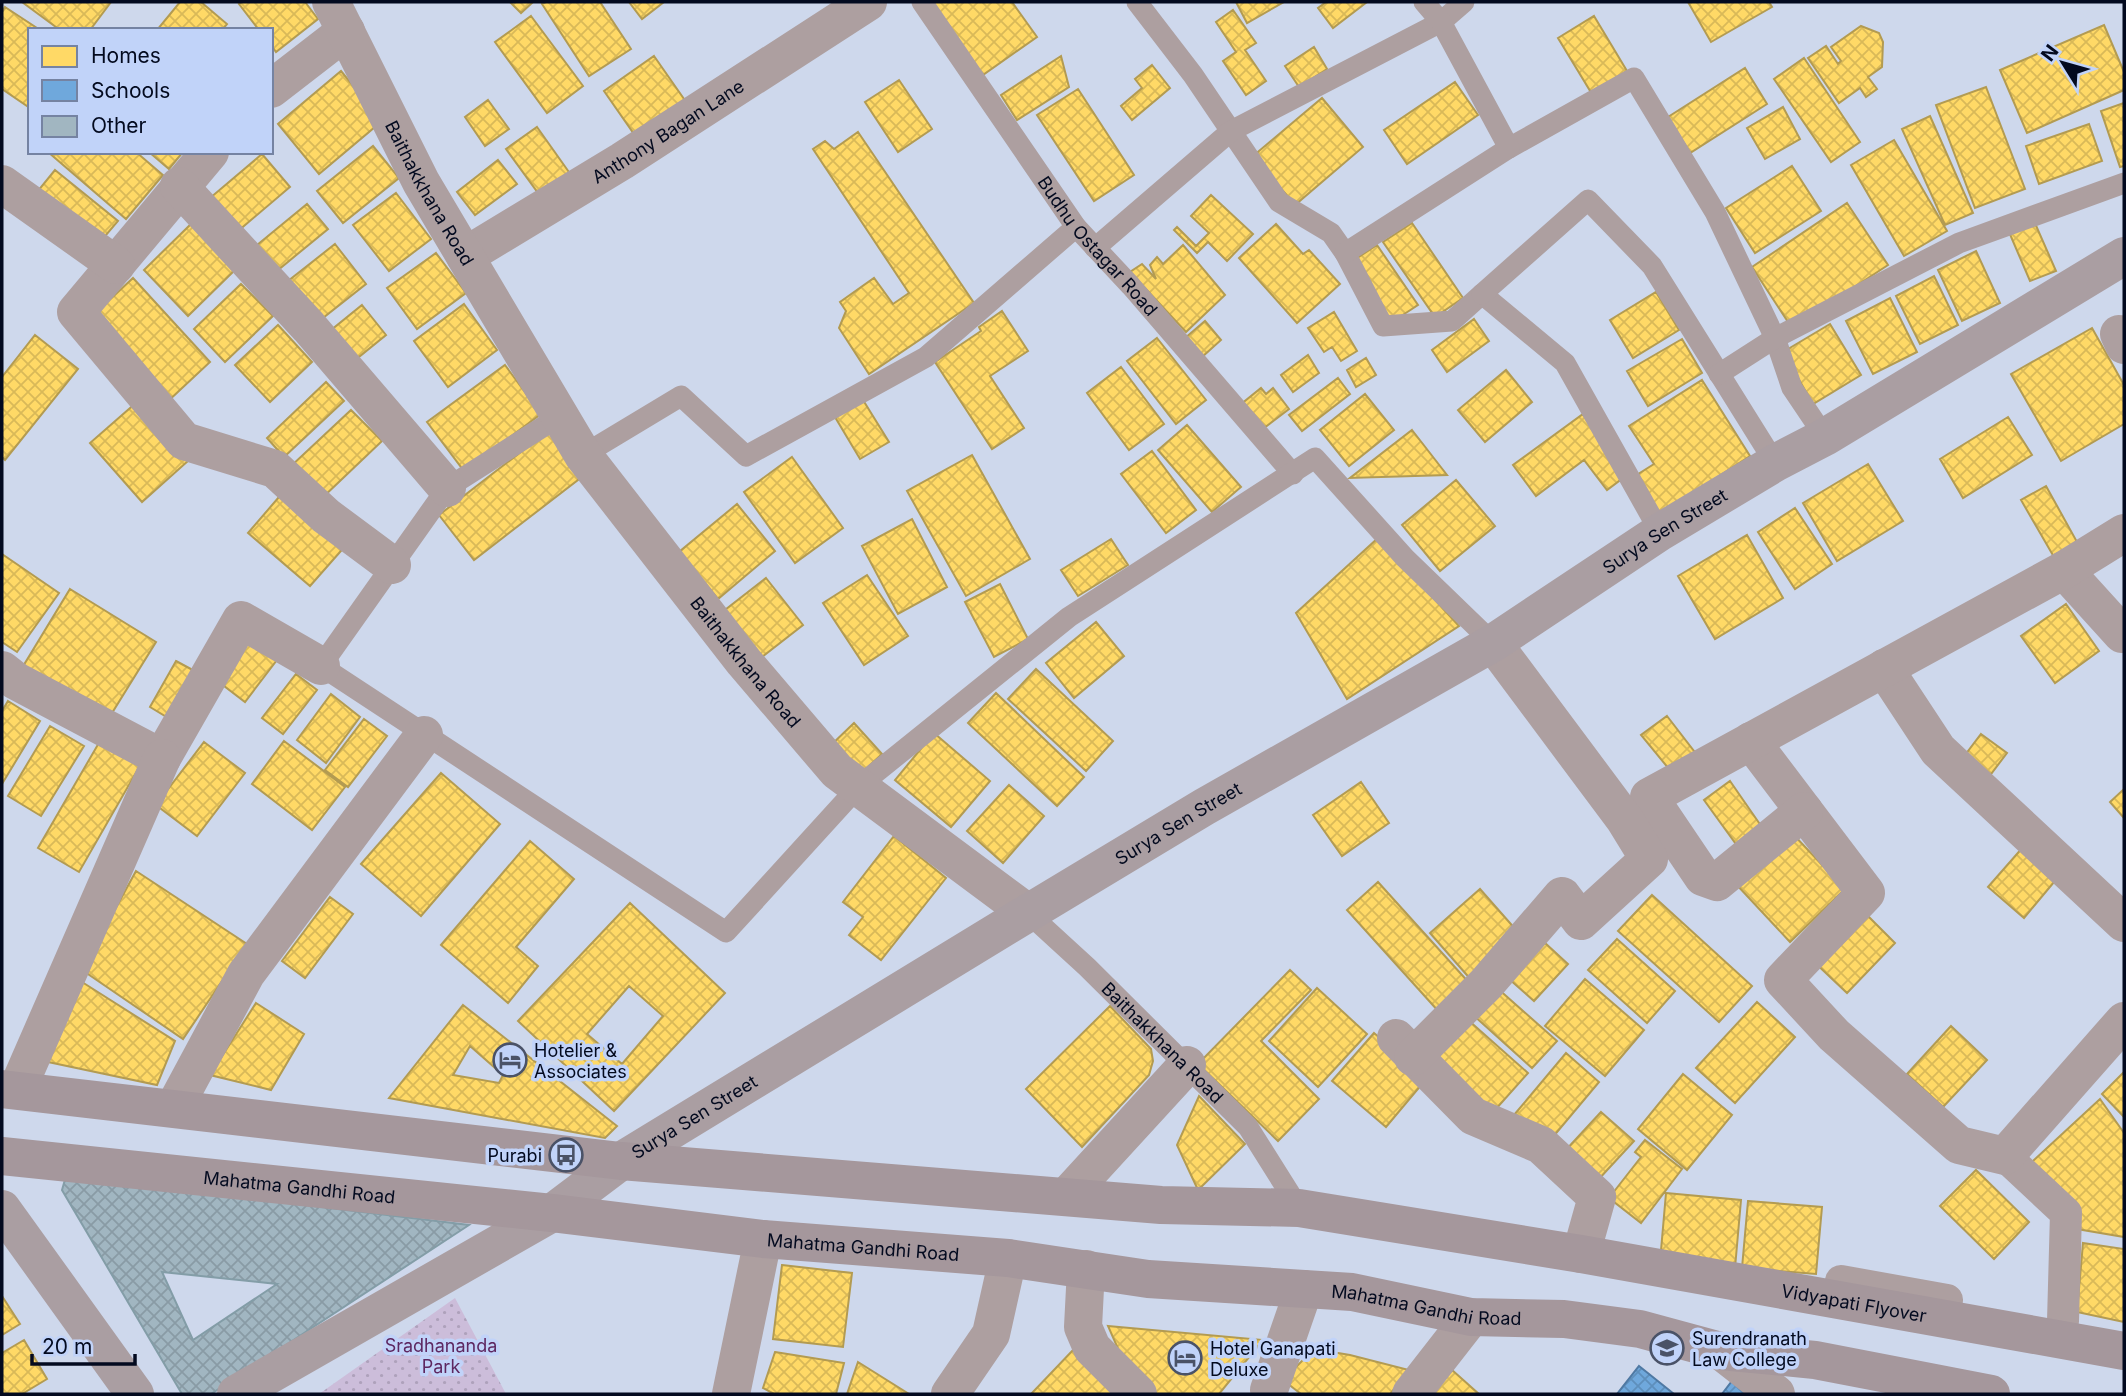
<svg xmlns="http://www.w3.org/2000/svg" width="2126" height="1396" viewBox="0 0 2126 1396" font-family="Inter,sans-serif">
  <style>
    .park { fill: url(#park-dots) }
    .homes { fill: url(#homes-cross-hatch); stroke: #b39b51; stroke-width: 2; fill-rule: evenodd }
    .schools { fill: url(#schools-cross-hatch); stroke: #4f79a3; stroke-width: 2 }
    .building { fill: url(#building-cross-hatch); stroke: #839da7; stroke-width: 2; fill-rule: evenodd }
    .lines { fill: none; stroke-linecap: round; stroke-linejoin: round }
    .service { stroke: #ad9fa0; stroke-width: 21 }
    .pedestrian { stroke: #ad9fa0; stroke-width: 32 }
    .minor { stroke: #ad9fa0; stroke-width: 38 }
    .tertiary { stroke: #ad9fa0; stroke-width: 38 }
    .secondary { stroke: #aa9ea2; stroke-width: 38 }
    .primary { stroke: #a5979c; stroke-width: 38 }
    .labels { text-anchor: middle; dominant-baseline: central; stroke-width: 7; stroke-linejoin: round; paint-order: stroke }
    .street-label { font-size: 18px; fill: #030a1f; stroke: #c1d3f9 }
    .poi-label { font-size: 18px; fill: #030a1f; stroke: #c1d3f9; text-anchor: start }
    .park-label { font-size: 18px; fill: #5d2761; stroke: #c1d3f9 }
  </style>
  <defs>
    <pattern id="park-dots" width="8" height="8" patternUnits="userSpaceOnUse" patternTransform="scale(1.75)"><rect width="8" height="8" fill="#ccbdda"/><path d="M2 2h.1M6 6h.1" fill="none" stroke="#aea1bb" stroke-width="1.8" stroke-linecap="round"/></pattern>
    <pattern id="homes-cross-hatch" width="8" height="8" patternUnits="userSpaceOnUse" patternTransform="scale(1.75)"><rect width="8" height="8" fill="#ffd966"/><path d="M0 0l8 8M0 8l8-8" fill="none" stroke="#d9b958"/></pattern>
    <pattern id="schools-cross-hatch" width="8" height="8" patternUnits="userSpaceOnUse" patternTransform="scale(1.75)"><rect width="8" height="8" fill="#6fa8dc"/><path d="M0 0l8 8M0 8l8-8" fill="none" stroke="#5e8fbc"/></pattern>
    <pattern id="building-cross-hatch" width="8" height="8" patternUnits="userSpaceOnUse" patternTransform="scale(1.75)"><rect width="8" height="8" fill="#a1b6c1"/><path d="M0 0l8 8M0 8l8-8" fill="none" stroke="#899ba5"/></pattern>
  </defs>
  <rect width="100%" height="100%" fill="#ced8ec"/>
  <path class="park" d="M455 1298 506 1394H319Z"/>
  <path class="homes" d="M22 2H111L90 30H60Z
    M180 2H201L227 24 222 30H157Z
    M242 2H305L318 19 276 52 271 45V30H259L239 4Z
    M510 2H533L521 13Z
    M546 2H600L631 49 589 76 542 4Z
    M629 2H664L642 19Z
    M929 2H1012L1037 37 980 77Z
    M1236 2H1284L1247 23Z
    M1326 2H1367L1333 28 1318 8Z
    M1688 2H1769L1772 7 1711 42Z
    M5 7 40 30H30V108L2 89V12Z
    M1233 10 1256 43 1245 50 1266 81 1246 95 1223 61 1236 52 1216 22Z
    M531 16 583 86 547 113 495 42Z
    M1594 16 1627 71 1592 94 1558 38Z
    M2104 25 2124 72V90L2027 133 2000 70Z
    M1861 26 1879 33 1883 42 1882 67 1868 77 1877 89 1866 97 1860 88 1839 103 1808 58 1826 46 1838 64 1841 61 1831 47Z
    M1314 47 1327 69 1299 87 1285 66Z
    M654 56 691 109 641 144 604 91Z
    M1061 56 1069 87 1017 120 1001 95Z
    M1804 58 1860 142 1831 162 1774 79Z
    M1152 65 1170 88 1132 120 1121 106 1142 88 1135 79Z
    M1745 68 1767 104 1690 153 1668 117Z
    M341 71 382 121 319 174 278 124Z
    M899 80 932 129 898 152 865 102Z
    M1455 82 1478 115 1407 164 1384 130Z
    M1986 87 2025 189 1975 208 1936 105Z
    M1078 89 1134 175 1094 201 1037 115Z
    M1322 98 1363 147 1295 205 1253 156Z
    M488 100 509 129 485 146 465 117Z
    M2124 103V166L2120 167 2101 111Z
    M1783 107 1800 139 1765 159 1747 128Z
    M1930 116 1973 213 1945 225 1902 129Z
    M2089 124 2102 161 2039 184 2026 146Z
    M537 127 571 175 541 197 506 149Z
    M858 132 974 303 869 374 839 328 846 311 840 302 874 278 893 304 909 293 813 149 825 141 834 149Z
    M1894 140 1947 231 1904 256 1851 165Z
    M373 146 399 178 343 223 317 191Z
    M48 152H136L163 175 126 219Z
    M149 152H183L169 169Z
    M262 154 290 187 238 231 210 198Z
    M498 160 517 184 475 215 457 192Z
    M1792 166 1821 211 1755 253 1726 208Z
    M55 170 118 221 101 241 37 192Z
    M396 193 431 239 389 271 353 225Z
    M1211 195 1253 234 1227 261 1208 242 1197 253 1174 230 1177 227 1196 246 1209 233 1191 216Z
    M1847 203 1888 265 1792 328 1752 267Z
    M307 204 328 229 272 275 251 250Z
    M2034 221 2056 271 2030 281 2009 232Z
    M193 222 237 268 188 316 144 270Z
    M1412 223 1463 298 1435 317 1383 242Z
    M1276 224 1303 254 1309 250 1340 284 1297 323 1239 258Z
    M335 244 366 284 314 325 283 285Z
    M1183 245 1225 295 1186 332 1130 272 1142 264 1156 279 1150 265 1157 257 1163 264Z
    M1377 245 1418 305 1392 322 1351 262Z
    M1976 251 2000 303 1962 321 1938 270Z
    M436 253 466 293 417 329 387 288Z
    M1934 276 1958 325 1920 344 1896 296Z
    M133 278 210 362 166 403 89 319Z
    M241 284 273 316 225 362 194 329Z
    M1656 292 1679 330 1633 358 1610 320Z
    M1890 298 1917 352 1873 374 1846 321Z
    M464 304 497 350 448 387 414 341Z
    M362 305 386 335 349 365 325 335Z
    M1002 311 1028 351 990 376 1024 428 992 449 935 362 981 331 979 327Z
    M1334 312 1357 351 1341 361 1332 347 1324 352 1308 328Z
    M1474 319 1489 341 1447 372 1432 350Z
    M1205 321 1221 340 1202 357 1185 338Z
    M1830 324 1861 375 1813 404 1783 352Z
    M278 325 312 362 270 402 235 365Z
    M2092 328 2124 385V424L2061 461 2011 374Z
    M35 335 78 369 5 460 2 457V377Z
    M1157 338 1206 400 1176 424 1127 361Z
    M1682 339 1702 373 1648 406 1627 371Z
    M1308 355 1319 373 1293 392 1281 375Z
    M1366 358 1376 375 1356 387 1347 370Z
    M505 365 541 414 464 471 427 422Z
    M1121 367 1164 424 1129 450 1087 393Z
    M1506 370 1532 402 1485 442 1458 410Z
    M1338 378 1350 394 1302 431 1289 415Z
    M1702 380 1750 456 1659 515 1635 476 1654 464 1629 426Z
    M326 382 344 401 284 457 267 438Z
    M1261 388 1266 394 1273 388 1289 409 1260 431 1240 405Z
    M1365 394 1394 430 1349 466 1320 430Z
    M863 400 889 442 860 459 835 417Z
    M137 402 188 461 142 502 90 443Z
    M351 410 382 441 321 499 290 467Z
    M1583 414 1627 475 1607 490 1584 460 1536 496 1513 465Z
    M2008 417 2032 455 1963 498 1940 459Z
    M1187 425 1241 487 1212 512 1158 450Z
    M552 428 587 473 474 560 439 515Z
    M1412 430 1447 475 1350 478Z
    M1152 451 1196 510 1166 533 1121 474Z
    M972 455 1030 559 966 596 907 491Z
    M792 457 843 528 795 563 744 492Z
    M1868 464 1903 521 1837 561 1803 503Z
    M1456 480 1495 526 1440 571 1402 525Z
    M2046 486 2082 551 2058 564 2021 500Z
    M285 490 347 544 310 586 248 533Z
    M737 504 775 551 718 599 679 552Z
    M1795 508 1832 564 1795 589 1758 532Z
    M912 519 947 587 898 614 862 546Z
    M1747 535 1783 598 1715 639 1678 576Z
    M1378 538 1459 626 1347 699 1296 613Z
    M1111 539 1128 565 1078 596 1061 570Z
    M2 554 59 593 17 652 2 642Z
    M867 575 908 636 864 665 823 603Z
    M766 578 803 625 753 664 716 617Z
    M1000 584 1028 639 994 657 965 602Z
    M70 589 156 642 107 721 22 668Z
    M2066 604 2099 651 2055 683 2021 636Z
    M1096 622 1124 656 1074 698 1046 663Z
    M250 633 280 656 245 702 215 679Z
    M176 661 202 675 175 722 150 707Z
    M1036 669 1113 741 1086 771 1008 699Z
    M296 674 317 690 283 734 262 718Z
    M996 693 1084 777 1057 806 968 723Z
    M331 694 360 717 326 763 297 740Z
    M8 701 40 721 2 784V711Z
    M1667 716 1704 764 1674 775 1641 735Z
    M364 719 387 736 348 787 325 770Z
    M854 723 882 754 857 777 829 747Z
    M50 726 84 746 41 816 8 796Z
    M934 733 990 781 951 827 895 780Z
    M1981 734 2007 753 1988 778 1962 759Z
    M100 741 141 764 79 872 38 848Z
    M284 741 345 787 312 830 252 784Z
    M204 742 245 773 197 836 156 805Z
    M441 773 500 824 421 916 361 864Z
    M1730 781 1766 833 1741 851 1704 800Z
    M1361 782 1389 823 1342 856 1313 815Z
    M1009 785 1044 816 1003 863 967 831Z
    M2124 789V818L2110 802Z
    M1790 831 1845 889 1790 942 1735 883Z
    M894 836 946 878 881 960 849 935 863 917 843 902Z
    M530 841 574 879 516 947 538 966 508 1003 441 945Z
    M2024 846 2059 876 2024 918 1988 887Z
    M136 871 247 944 183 1039 82 970Z
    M1378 882 1471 985 1440 1013 1347 910Z
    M1480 889 1524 939 1473 982 1430 933Z
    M1652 895 1752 986 1719 1022 1618 931Z
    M330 897 353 914 305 978 282 961Z
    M630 903 725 993 614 1111 518 1021ZM629 986 663 1016 622 1064 587 1034Z
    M1860 908 1895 943 1847 993 1811 959Z
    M1617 939 1675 991 1647 1023 1588 970Z
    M1544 942 1568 964 1534 1001 1509 979Z
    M1290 970 1311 990 1261 1041 1319 1099 1278 1141 1198 1064Z
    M1585 979 1644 1030 1605 1076 1545 1026Z
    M82 982 175 1041 157 1085 48 1062Z
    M1496 987 1557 1041 1532 1068 1472 1014Z
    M1317 988 1367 1034 1318 1087 1269 1041Z
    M1757 1002 1795 1037 1735 1103 1696 1068Z
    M256 1003 304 1034 271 1090 210 1075Z
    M463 1005 617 1126 605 1138 389 1098ZM470 1046 503 1075 499 1083 453 1075Z
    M1110 1006 1151 1049 1153 1061 1149 1075 1082 1147 1026 1089Z
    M1467 1019 1528 1073 1487 1119 1426 1064Z
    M1951 1026 1987 1060 1943 1107 1907 1074Z
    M1374 1033 1427 1078 1386 1127 1332 1081Z
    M1566 1053 1599 1082 1547 1144 1514 1115Z
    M2124 1072V1117L2102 1094Z
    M1683 1074 1732 1115 1687 1170 1638 1129Z
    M1199 1096 1245 1144 1198 1190 1177 1145Z
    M2100 1099 2124 1133V1237L2077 1229 2021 1172Z
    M1601 1112 1634 1141 1597 1181 1564 1152Z
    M1645 1140 1682 1169 1641 1223 1609 1198 1641 1157 1635 1152Z
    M1976 1170 2029 1222 1994 1259 1940 1206Z
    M1666 1193 1741 1200 1735 1268 1660 1262Z
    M1748 1201 1822 1207 1816 1274 1742 1268Z
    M2083 1243 2124 1249V1322L2077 1312Z
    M782 1265 852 1273 843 1347 773 1339Z
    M2 1296 20 1324 2 1335Z
    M1108 1326 1263 1340 1219 1394H1156L1130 1376Z
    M24 1340 47 1379 22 1394H2V1353Z
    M1075 1348 1123 1394H1031Z
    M1314 1349 1350 1355 1409 1370 1390 1394H1301L1283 1380Z
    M775 1352 844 1363 836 1394H774L763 1388Z
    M858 1362 909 1394H847Z
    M1452 1370 1479 1394H1431Z"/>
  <path class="schools" d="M1639 1366 1674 1394H1617Z
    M1732 1381 1749 1394H1722Z"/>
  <path class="building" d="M66 1176 469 1225 211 1394H182L62 1190ZM162 1272 277 1284 193 1340Z"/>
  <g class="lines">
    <g class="service">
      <path id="s1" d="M922 2 1076 227 1131 286 1293 474"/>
      <path d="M1137 2 1193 75 1279 202 1331 233 1345 253 1383 326 1452 321 1482 294 1565 363 1660 532"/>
      <path d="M1509 148 1634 78 1715 212 1775 338 1792 388 1825 437"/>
      <path d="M1095 248 1231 131 1441 22 1464 2"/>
      <path d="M1345 253 1509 148 1441 22 1424 2"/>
      <path d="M1482 294 1588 200 1652 266 1775 463"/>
      <path d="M1719 374 1775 338 1959 243 2124 183"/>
      <path d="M560 416 447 488 321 666 726 932 859 786 1069 617 1315 458 1405 558 1493 643"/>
      <path d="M583 455 681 396 746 456 926 357 1076 227"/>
      <path id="s2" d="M1028 913 1087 967 1248 1127 1299 1208"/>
    </g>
    <path class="pedestrian" d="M2005 1156 2066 1213 2063 1321
      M1841 1281 1947 1300"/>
    <g class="minor">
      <path d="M271 89 346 31"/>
      <path d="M210 152 76 312 184 441 275 469 326 516 392 565"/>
      <path d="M2 184 116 265"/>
      <path d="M179 186 309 327 447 488"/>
      <path id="s3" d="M465 256 622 161 868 2"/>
      <path d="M2119 334 2124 345"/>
      <path d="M2064 570 2122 634"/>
      <path d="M1884 668 1938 750 2124 923"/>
      <path d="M2 670 16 681 162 758 241 620 321 666"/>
      <path d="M1751 741 1866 893 1783 980 1834 1035 1959 1145 2005 1156 2124 1021"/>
      <path d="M1804 811 1717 882 1703 877 1649 797 2064 570 2124 533"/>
      <path d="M1396 1038 1473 1116 1541 1145 1597 1197 1581 1254"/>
      <path d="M1413 1057 1486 984 1562 896 1581 921 1649 859 1625 820 1493 643"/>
      <path d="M17 1090 162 758"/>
      <path d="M174 1108 246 974 424 735"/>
      <path d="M1066 1197 1187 1065"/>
      <path d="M1086 1269 1083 1327 1092 1348 1138 1394"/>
      <path d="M1721 1351 1776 1394"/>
      <path d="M1269 1390 1304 1289"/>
      <path d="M731 1394 763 1239"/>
      <path d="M950 1394 991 1334 1008 1258"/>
      <path d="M1411 1394 1471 1317"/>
    </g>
    <path class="tertiary" id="s4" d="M331 2 421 182 583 455 744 662 837 771 1028 913"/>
    <g class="secondary">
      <path d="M2 1209 135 1394"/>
      <path id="s5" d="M236 1394 552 1213 621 1161 1028 913 1204 807 1493 643 1660 532 1775 463 1825 437 2124 256"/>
    </g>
    <g class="primary">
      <path id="s6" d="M2 1089 621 1161 1161 1205 1299 1208 1581 1254 2124 1351"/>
      <path id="s7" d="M2 1156 552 1213 763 1239 1008 1258 1148 1279 1352 1292 1471 1317 1564 1319 1640 1329 1721 1351 1815 1360 1991 1394"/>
    </g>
  </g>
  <defs>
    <symbol id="hotel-ring" viewBox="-11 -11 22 22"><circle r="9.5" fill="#c1d3f9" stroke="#4a5267" stroke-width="1.5"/><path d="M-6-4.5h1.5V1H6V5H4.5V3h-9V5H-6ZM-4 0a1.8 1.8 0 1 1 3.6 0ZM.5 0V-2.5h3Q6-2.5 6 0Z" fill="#4a5267"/></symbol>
    <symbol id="bus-ring" viewBox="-11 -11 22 22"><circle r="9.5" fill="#c1d3f9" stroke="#4a5267" stroke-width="1.5"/><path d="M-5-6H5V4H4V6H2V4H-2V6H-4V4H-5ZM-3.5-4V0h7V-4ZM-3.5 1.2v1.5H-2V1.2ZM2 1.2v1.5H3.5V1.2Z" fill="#4a5267"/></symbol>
    <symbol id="university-ring" viewBox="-11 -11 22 22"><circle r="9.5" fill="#c1d3f9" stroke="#4a5267" stroke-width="1.5"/><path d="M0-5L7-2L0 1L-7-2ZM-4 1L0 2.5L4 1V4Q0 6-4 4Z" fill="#4a5267"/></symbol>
  </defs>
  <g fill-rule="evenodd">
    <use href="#hotel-ring" x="491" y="1041" width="38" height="38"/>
    <use href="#bus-ring" x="547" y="1136" width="38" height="38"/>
    <use href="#university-ring" x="1648" y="1329" width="38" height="38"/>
    <use href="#hotel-ring" x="1166" y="1339" width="38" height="38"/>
  </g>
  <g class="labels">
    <g class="street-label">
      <text stroke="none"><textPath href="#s3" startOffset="238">Anthony Bagan Lane</textPath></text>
      <text stroke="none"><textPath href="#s4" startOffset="215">Baithakkhana Road</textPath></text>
      <text stroke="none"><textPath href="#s1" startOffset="301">Budhu Ostagar Road</textPath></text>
      <text stroke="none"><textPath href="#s5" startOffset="1670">Surya Sen Street</textPath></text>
      <text stroke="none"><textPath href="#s4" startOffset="782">Baithakkhana Road</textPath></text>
      <text stroke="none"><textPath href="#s5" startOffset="1102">Surya Sen Street</textPath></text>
      <text stroke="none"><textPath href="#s2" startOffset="187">Baithakkhana Road</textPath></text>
      <text stroke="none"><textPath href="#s5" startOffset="536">Surya Sen Street</textPath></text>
      <text stroke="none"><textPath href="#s7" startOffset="299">Mahatma Gandhi Road</textPath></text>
      <text stroke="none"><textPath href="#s7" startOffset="866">Mahatma Gandhi Road</textPath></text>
      <text stroke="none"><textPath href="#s6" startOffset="1866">Vidyapati Flyover</textPath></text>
      <text stroke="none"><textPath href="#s7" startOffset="1433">Mahatma Gandhi Road</textPath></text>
    </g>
    <g class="poi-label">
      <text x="534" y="1050">Hotelier &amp;<tspan x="534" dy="21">Associates</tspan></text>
      <text x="542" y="1155" text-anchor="end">Purabi</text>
      <text x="1692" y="1338">Surendranath<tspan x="1692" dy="21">Law College</tspan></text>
      <text x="1210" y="1348">Hotel Ganapati<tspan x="1210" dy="21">Deluxe</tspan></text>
    </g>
    <g class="park-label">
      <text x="441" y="1345">Sradhananda<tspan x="441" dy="21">Park</tspan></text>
    </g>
  </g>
  <rect width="2126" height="1396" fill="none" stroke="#030a1f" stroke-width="7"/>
  <rect x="28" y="28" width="245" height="126" fill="#c1d3f9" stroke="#7583a2" stroke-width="2"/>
  <rect x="42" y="46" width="35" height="21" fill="#ffd966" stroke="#7583a2" stroke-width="2"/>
  <text x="91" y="63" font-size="21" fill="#030a1f">Homes</text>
  <rect x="42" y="80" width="35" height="21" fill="#6fa8dc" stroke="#7583a2" stroke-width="2"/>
  <text x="91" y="98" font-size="21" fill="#030a1f">Schools</text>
  <rect x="42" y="116" width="35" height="21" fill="#a1b6c1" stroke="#7583a2" stroke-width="2"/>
  <text x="91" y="133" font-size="21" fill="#030a1f">Other</text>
  <g transform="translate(2063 63) rotate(307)" stroke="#c1d3f9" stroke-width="5" paint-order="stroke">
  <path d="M0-5L12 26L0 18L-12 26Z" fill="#030a1f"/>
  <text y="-10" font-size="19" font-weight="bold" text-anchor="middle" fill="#030a1f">N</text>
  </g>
  <path d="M32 1354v10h103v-10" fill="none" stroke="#030a1f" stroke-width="3.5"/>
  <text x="42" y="1354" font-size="21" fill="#030a1f" stroke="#c1d3f9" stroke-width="5" paint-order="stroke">20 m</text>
</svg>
